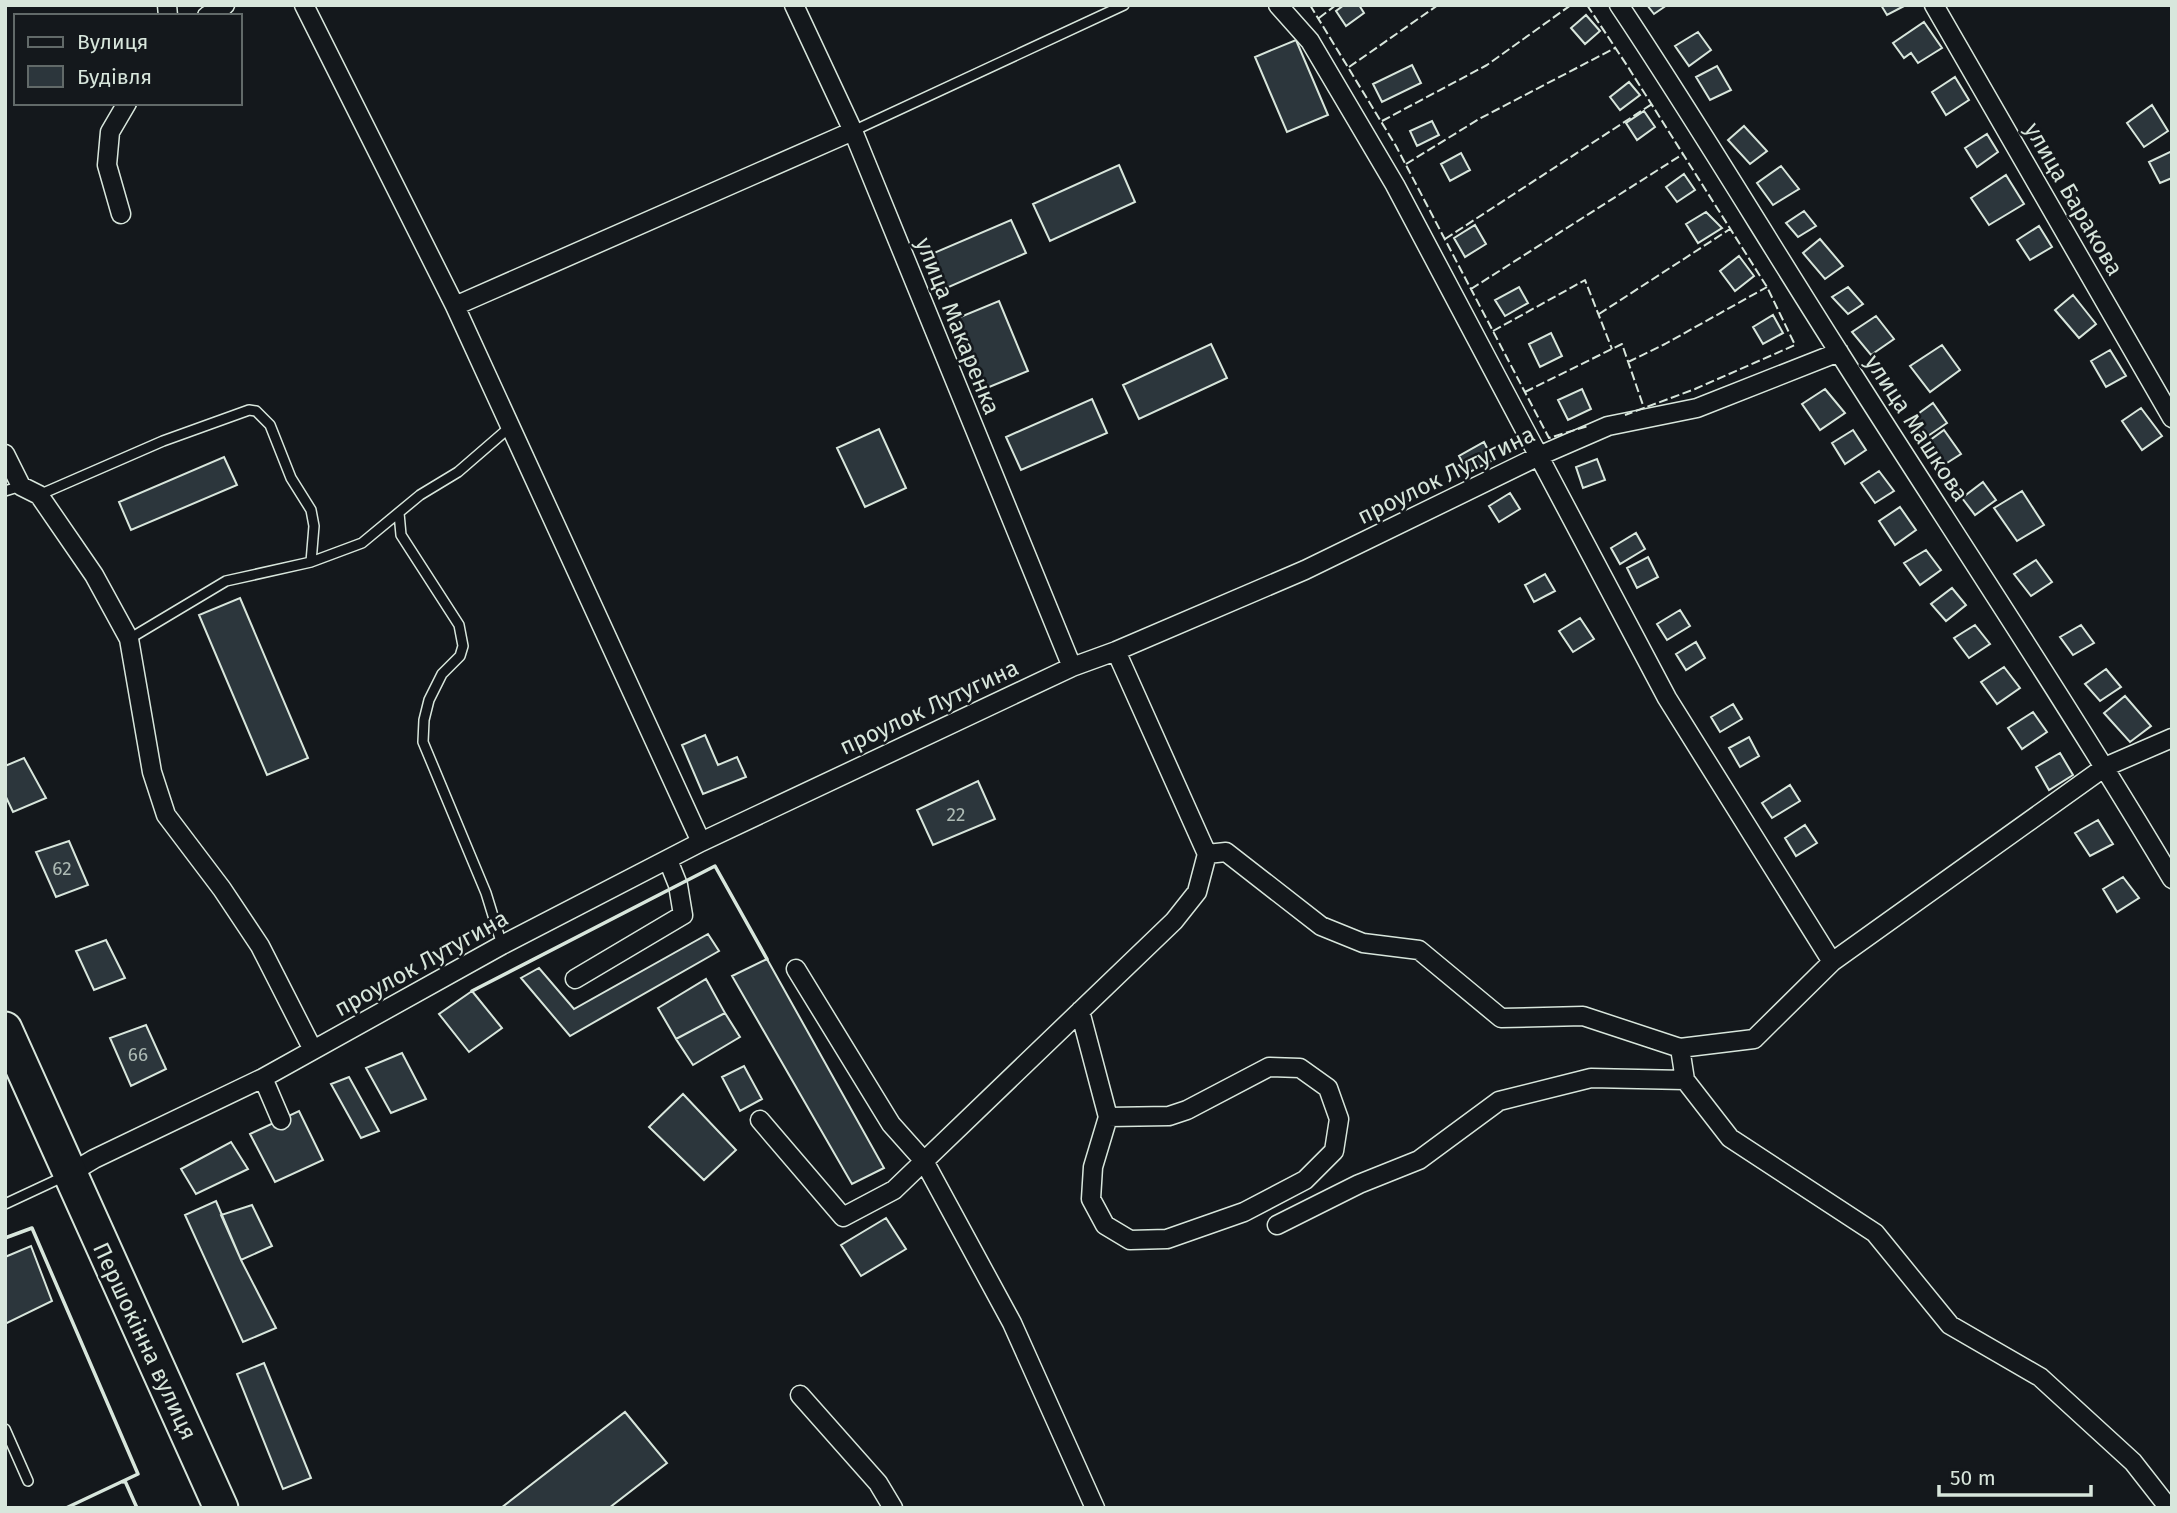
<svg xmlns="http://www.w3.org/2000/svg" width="2177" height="1513" viewBox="0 0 2177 1513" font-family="'Fira Sans',sans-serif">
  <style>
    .building { fill: #2c363c; stroke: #d8e6dc; stroke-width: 2 }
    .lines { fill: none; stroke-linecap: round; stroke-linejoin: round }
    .lane-casing { stroke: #d8e6dc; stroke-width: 12 }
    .street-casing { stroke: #d8e6dc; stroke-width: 21 }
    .highway-casing { stroke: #d8e6dc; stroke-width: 37 }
    .lane { stroke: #14181c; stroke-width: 9 }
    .street { stroke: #14181c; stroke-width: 18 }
    .highway { stroke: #14181c; stroke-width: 33 }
    .fence { stroke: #d8e6dc; stroke-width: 2; stroke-dasharray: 9 3.5; stroke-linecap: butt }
    .wall { stroke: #d8e6dc; stroke-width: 3.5 }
    .labels { text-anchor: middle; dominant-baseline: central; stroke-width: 5; stroke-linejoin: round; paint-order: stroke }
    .number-label { font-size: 19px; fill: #adbab4 }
    .street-label { font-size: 23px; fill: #d8e6dc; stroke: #14181c }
  </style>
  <rect width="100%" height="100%" fill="#14181c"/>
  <path class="building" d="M1344 5H1359L1364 13 1346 26 1336 11Z
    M1647 5H1667L1654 14Z
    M1881 5H1906L1887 15Z
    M1586 15 1600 31 1585 44 1571 28Z
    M1924 22 1942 48 1918 63 1911 53 1904 58 1893 43Z
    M1698 32 1711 50 1689 66 1675 46Z
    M1296 40 1328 115 1287 132 1255 57Z
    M1412 65 1421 83 1382 102 1373 84Z
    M1717 66 1731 90 1710 100 1696 77Z
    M1955 77 1969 100 1946 115 1932 92Z
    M1629 82 1640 95 1620 110 1610 97Z
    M2152 105 2168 131 2144 147 2127 123Z
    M1644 111 1655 127 1637 140 1626 123Z
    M1432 121 1439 135 1417 146 1410 131Z
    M1744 126 1767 151 1750 164 1728 140Z
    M1987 134 1998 152 1977 167 1965 148Z
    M2172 151V178L2160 183 2149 162Z
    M1461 153 1470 170 1450 181 1441 164Z
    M1119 165 1135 202 1050 241 1033 204Z
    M1781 166 1799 189 1773 205 1757 183Z
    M1684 174 1695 190 1677 202 1666 187Z
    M2006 175 2024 204 1989 225 1971 198Z
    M1804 211 1816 226 1798 237 1786 223Z
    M1706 212 1722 228 1698 243 1686 224Z
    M1011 220 1026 253 942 290 927 256Z
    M1475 225 1486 244 1465 257 1454 238Z
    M2039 226 2052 247 2030 260 2017 240Z
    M1820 239 1843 266 1825 279 1803 253Z
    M1739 256 1754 276 1735 291 1720 271Z
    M1519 287 1528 303 1505 316 1495 300Z
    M1848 287 1863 304 1848 314 1832 297Z
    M2073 295 2096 324 2079 338 2055 310Z
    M999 301 1028 371 982 390 953 320Z
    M1773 315 1783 333 1763 344 1753 327Z
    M1876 316 1894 339 1871 355 1852 332Z
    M1551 333 1562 356 1540 367 1529 344Z
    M1211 344 1227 378 1139 419 1123 385Z
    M1942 345 1960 370 1930 392 1910 366Z
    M2110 350 2126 376 2106 387 2091 361Z
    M1582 389 1591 409 1568 420 1558 400Z
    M1825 389 1845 413 1820 430 1802 404Z
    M1092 399 1107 433 1021 470 1006 437Z
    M1933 403 1947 423 1925 438 1911 419Z
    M2141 408 2162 436 2142 450 2122 421Z
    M879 429 906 488 865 507 837 448Z
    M1853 430 1866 450 1845 464 1832 443Z
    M1944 430 1961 454 1939 468 1922 446Z
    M1484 442 1493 460 1468 473 1459 456Z
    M224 457 237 485 131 530 119 502Z
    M1597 459 1605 480 1583 488 1576 467Z
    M1879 471 1894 491 1875 503 1861 483Z
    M1983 482 1996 500 1975 515 1962 498Z
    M2022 491 2044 525 2017 541 1994 508Z
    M1510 493 1520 509 1499 522 1489 506Z
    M1900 507 1916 530 1895 545 1879 521Z
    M1636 533 1645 549 1620 564 1611 548Z
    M1926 550 1941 570 1920 585 1904 563Z
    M1648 557 1658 577 1637 588 1627 568Z
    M2036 560 2052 582 2031 596 2014 574Z
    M1545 574 1555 591 1534 602 1525 585Z
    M1952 588 1966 605 1946 621 1931 604Z
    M240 598 308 758 267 775 199 615Z
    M1680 610 1690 626 1667 640 1657 624Z
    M1580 618 1594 639 1573 652 1559 631Z
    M1975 625 1990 644 1969 658 1954 638Z
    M2081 625 2094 643 2073 655 2060 637Z
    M1696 642 1705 658 1686 670 1676 654Z
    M2004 667 2020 688 1997 704 1981 682Z
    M2106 669 2121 687 2100 701 2085 684Z
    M2125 696 2151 726 2130 742 2104 713Z
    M1733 704 1742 719 1720 732 1711 717Z
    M2033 712 2047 732 2022 749 2008 728Z
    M705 735 718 765 737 757 746 777 703 794 682 745Z
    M1749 737 1759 756 1740 767 1729 748Z
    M2060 753 2073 775 2049 790 2036 767Z
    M24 758 46 798 13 812 5 795V766Z
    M978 781 995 819 933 845 917 810Z
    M1790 785 1800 801 1772 818 1762 803Z
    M2098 820 2113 844 2090 856 2075 833Z
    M1805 825 1817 843 1796 856 1785 838Z
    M69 841 88 885 56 897 36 852Z
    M2123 877 2139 898 2117 912 2103 889Z
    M708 934 719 951 570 1036 521 978 539 968 574 1009Z
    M106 940 125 978 94 990 76 951Z
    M767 959 884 1168 852 1184 732 976Z
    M706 979 725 1013 676 1039 658 1008Z
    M472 991 502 1028 469 1052 439 1014Z
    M725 1013 740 1037 693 1065 676 1039Z
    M146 1025 166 1069 131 1086 110 1038Z
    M402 1053 426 1099 391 1113 366 1068Z
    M744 1066 762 1099 740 1111 722 1077Z
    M349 1077 379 1131 361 1138 331 1084Z
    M683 1094 736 1150 704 1180 649 1127Z
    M299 1111 323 1160 275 1182 250 1134Z
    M231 1142 248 1169 196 1194 181 1169Z
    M216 1201 241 1260 276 1328 243 1342 185 1215Z
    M252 1205 272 1246 241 1260 221 1215Z
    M886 1218 906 1249 861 1276 841 1245Z
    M31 1246 52 1301 5 1324V1257Z
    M264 1363 311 1478 283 1489 237 1374Z
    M625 1412 667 1463 609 1508H501Z"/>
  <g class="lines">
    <defs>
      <path id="lane" d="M853 131 1124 5
        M5 491 21 486
        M39 495 163 441 249 410 256 411 270 425 291 478 311 510 314 526 311 562
        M399 513 401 535 459 625 463 646 460 656 442 674 429 700 424 720 423 742 486 893 502 945
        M129 639 226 581 311 562 362 543 420 495 458 472 510 427
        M5 1204 65 1176
        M5 1429 28 1481"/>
      <path id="street" d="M167 5 168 16
        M304 5 455 306 701 842
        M794 5 853 131 1072 667
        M1278 5 1310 41 1395 185 1667 698 1832 962
        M1619 5C1696 120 1766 238 1840 354 1951 529 2066 701 2172 879
        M1934 5 2172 418
        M207 16 225 5
        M121 214 107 165 110 132 127 103
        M455 306 853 131
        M5 454 21 486 39 495 94 575 129 639 152 772 166 815 222 889 260 946 313 1050
        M1207 854 1226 852 1321 926 1363 943 1419 950 1501 1018 1583 1016 1680 1048 1754 1039 1832 962 2105 767 2172 738
        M796 969 891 1124 924 1161 1012 1323 1095 1508
        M575 979 683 915 678 885 668 860
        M1080 1011 1108 1117 1093 1167 1091 1199 1105 1225 1130 1240 1167 1239 1244 1212 1305 1180 1334 1151 1339 1119 1328 1088 1300 1068 1269 1067 1187 1110 1169 1116 1108 1117
        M1680 1048 1685 1080 1730 1138 1875 1233 1950 1325 2040 1377 2133 1462 2169 1508
        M263 1078 281 1120
        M760 1120 843 1217 894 1190 1174 921 1197 892 1207 854 1116 651
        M69 1174 94 1159 263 1078 502 945 701 842 1072 667 1116 651 1305 570 1539 456 1608 426 1697 408 1839 352
        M1277 1225 1359 1184 1419 1160 1499 1101 1591 1078 1685 1080
        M800 1395 878 1483 893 1508"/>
      <path id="highway" d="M5 1029 221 1508"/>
    </defs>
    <use href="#lane" class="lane-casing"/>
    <use href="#street" class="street-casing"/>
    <use href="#highway" class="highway-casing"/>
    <use href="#lane" class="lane"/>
    <use href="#street" class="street"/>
    <use href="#highway" class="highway"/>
    <path class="fence" d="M1310 5 1396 146 1549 438 1588 426
      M1587 5 1628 67 1767 287 1795 345 1695 389 1625 415
      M1319 18 1336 5
      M1349 67 1438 5
      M1382 121 1487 65 1571 5
      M1406 164 1479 119 1615 48
      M1445 239 1652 104
      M1471 289 1683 154
      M1599 314 1730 229
      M1493 331 1585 280 1612 349
      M1628 362 1665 344 1767 287
      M1525 392 1622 344 1644 408"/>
    <path class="wall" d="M472 991 715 866 767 959
      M5 1238 32 1228 138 1474 66 1508
      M123 1482 125 1481 137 1508"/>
  </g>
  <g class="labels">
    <g class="number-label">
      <text x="956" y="814">22</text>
      <text x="62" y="868">62</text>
      <text x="138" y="1054">66</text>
    </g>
    <g class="street-label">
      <text transform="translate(2074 199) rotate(60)">улица Баракова</text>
      <text transform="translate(958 326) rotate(68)">улица Макаренка</text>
      <text transform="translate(1917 428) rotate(57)">улица Машкова</text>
      <text transform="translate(1446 475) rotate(-26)">проулок Лутугина</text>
      <text transform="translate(929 707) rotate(-25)">проулок Лутугина</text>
      <text transform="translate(421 963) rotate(-29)">проулок Лутугина</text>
      <text transform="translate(145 1341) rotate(65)">Першокінна вулиця</text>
    </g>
  </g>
  <rect width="2177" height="1513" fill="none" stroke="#d8e6dc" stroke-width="14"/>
  <rect x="14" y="14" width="228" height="91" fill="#14181c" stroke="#626a69" stroke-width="2"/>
  <rect x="28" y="37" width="35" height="10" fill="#14181c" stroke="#626a69" stroke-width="2"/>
  <text x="77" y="49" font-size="21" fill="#d8e6dc">Вулиця</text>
  <rect x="28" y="66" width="35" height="21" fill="#2c363c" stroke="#626a69" stroke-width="2"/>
  <text x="77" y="84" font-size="21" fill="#d8e6dc">Будівля</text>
  <path d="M1939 1485v10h152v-10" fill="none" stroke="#d8e6dc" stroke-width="3.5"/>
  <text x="1950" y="1485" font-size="21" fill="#d8e6dc" stroke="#14181c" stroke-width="5" paint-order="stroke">50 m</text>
</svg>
